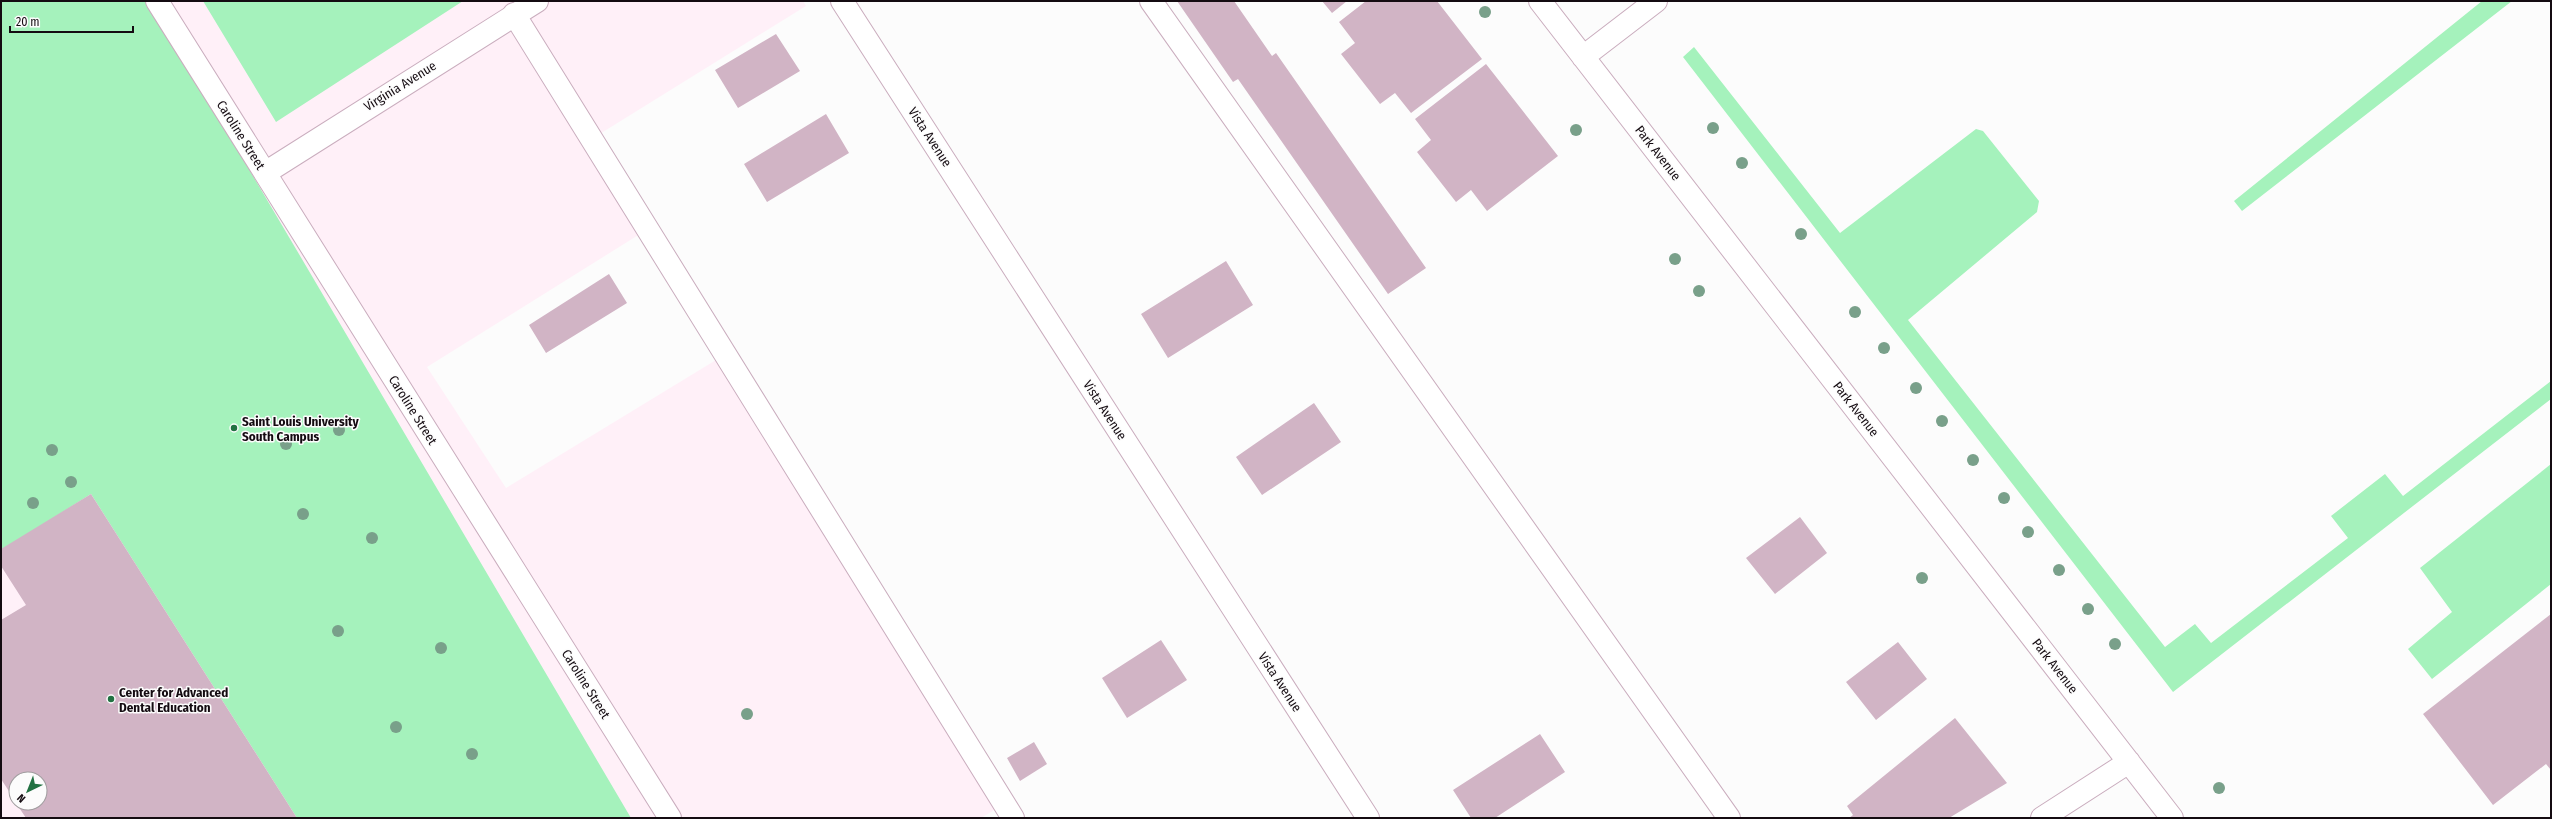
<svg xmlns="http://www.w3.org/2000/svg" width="2552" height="819" viewBox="0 0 2552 819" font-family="'Fira Sans Condensed',sans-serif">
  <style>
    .built { fill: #fff0f8; fill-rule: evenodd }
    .green { fill: #a5f2bc }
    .building { fill: #d1b4c5 }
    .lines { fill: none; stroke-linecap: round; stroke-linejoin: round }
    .service-casing { stroke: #caadbe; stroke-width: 24 }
    .minor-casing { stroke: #caadbe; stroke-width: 24 }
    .service { stroke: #fff; stroke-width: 22 }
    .minor { stroke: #fff; stroke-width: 22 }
    .tree { fill: #79a08a }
    .poi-dot { fill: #217142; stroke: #fcfcfc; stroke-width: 1.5 }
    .labels { text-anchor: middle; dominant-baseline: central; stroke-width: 3; stroke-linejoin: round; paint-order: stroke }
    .street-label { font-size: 13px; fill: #140b11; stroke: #fcfcfc }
    .poi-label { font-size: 13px; font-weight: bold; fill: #140b11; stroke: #fcfcfc; text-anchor: start }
  </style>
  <rect width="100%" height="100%" fill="#fcfcfc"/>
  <path class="built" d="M1 1H803L806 6 582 145 640 234 427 367 506 488 716 360 996 809 981 818H1ZM16 779H40V803H16Z"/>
  <path class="green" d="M1 1H150L631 818H297L91 494 1 551Z
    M203 1H463L276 122Z
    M2482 1H2512L2242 211 2234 201Z
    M1694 47 1840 233 1976 129 1983 131 2039 201 2037 212 1908 320 2165 647 2195 624 2211 643 2348 538 2331 516 2385 474 2403 496 2551 381V399L2173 692 1683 57Z
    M2551 464V584L2432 679 2408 649 2452 612 2420 568Z"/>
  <path class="building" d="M1177 1H1234L1272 56 1276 53 1426 268 1388 294 1238 79 1233 82Z
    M1322 1H1347L1332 13Z
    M1366 1H1437L1482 59 1411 113 1395 93 1380 104 1341 54 1355 43 1339 22Z
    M776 34 800 71 738 108 715 70Z
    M1486 64 1558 156 1487 211 1471 190 1456 202 1417 152 1431 140 1415 119Z
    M826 114 849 153 767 202 744 164Z
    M1226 261 1253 305 1168 358 1141 314Z
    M609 274 627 303 546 353 529 325Z
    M1314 403 1341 442 1262 495 1236 457Z
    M91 494 297 818H26L16 803H40V779H16V802L1 779V620L26 605 1 566V549Z
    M1800 517 1827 553 1775 594 1746 558Z
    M2551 614V770L2546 764 2493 805 2423 714Z
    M1161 640 1187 680 1127 718 1102 678Z
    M1898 642 1927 679 1876 720 1846 682Z
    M1955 718 2007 783 1949 818H1849L1853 815 1847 806Z
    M1540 734 1565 772 1495 818H1471L1453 790Z
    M1034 742 1047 764 1020 781 1007 758Z"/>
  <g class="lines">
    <defs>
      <path id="service" d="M1151 1 1729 818
        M514 14 1013 818"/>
      <path id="minor" d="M157 1 670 818
        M842 1 1368 818
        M1540 1 2172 818
        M1583 57 1656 1
        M265 173 537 1
        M2042 818 2129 762"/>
    </defs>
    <use href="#service" class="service-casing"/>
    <use href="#minor" class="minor-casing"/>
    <use href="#service" class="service"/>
    <use href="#minor" class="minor"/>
  </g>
  <g class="tree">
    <circle cx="1485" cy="12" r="6"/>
    <circle cx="1713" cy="128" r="6"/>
    <circle cx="1576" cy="130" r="6"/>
    <circle cx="1742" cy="163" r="6"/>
    <circle cx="1801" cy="234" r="6"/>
    <circle cx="1675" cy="259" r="6"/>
    <circle cx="1699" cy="291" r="6"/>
    <circle cx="1855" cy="312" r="6"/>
    <circle cx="1884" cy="348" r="6"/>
    <circle cx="1916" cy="388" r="6"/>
    <circle cx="1942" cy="421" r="6"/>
    <circle cx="339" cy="430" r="6"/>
    <circle cx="286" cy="444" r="6"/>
    <circle cx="52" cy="450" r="6"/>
    <circle cx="1973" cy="460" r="6"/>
    <circle cx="71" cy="482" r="6"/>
    <circle cx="2004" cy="498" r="6"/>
    <circle cx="33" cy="503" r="6"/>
    <circle cx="303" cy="514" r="6"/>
    <circle cx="2028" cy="532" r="6"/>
    <circle cx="372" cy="538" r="6"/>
    <circle cx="2059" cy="570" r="6"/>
    <circle cx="1922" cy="578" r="6"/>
    <circle cx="2088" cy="609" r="6"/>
    <circle cx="338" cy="631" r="6"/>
    <circle cx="2115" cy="644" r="6"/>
    <circle cx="441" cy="648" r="6"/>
    <circle cx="747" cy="714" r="6"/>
    <circle cx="396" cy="727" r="6"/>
    <circle cx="472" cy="754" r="6"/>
    <circle cx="2219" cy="788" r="6"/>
  </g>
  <g class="poi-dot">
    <circle cx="234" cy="428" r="4"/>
    <circle cx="111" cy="699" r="4"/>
  </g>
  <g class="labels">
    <g class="street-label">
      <text transform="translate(400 86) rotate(-32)">Virginia Avenue</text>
      <text transform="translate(241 135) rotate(58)">Caroline Street</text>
      <text transform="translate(930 137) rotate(57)">Vista Avenue</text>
      <text transform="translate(1658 153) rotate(52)">Park Avenue</text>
      <text transform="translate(1856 409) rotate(52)">Park Avenue</text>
      <text transform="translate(413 410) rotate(58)">Caroline Street</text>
      <text transform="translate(1105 410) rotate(57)">Vista Avenue</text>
      <text transform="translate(2055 666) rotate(52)">Park Avenue</text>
      <text transform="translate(1280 682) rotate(57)">Vista Avenue</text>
      <text transform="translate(586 684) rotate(58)">Caroline Street</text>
    </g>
    <g class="poi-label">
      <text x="242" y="421">Saint Louis University<tspan x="242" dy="15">South Campus</tspan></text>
      <text x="119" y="692">Center for Advanced<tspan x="119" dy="15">Dental Education</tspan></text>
    </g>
  </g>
  <rect width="2552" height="819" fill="none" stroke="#140b11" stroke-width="4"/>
  <g transform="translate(28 791) rotate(223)"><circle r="19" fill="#fcfcfc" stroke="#9f9c9e"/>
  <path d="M0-3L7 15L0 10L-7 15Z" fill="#217142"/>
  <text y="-6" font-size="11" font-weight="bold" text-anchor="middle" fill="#140b11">N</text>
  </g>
  <path d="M10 26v6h123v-6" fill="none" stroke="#140b11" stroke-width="2"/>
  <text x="16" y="26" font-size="12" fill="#140b11" stroke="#fcfcfc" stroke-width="3" paint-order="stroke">20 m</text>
</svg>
